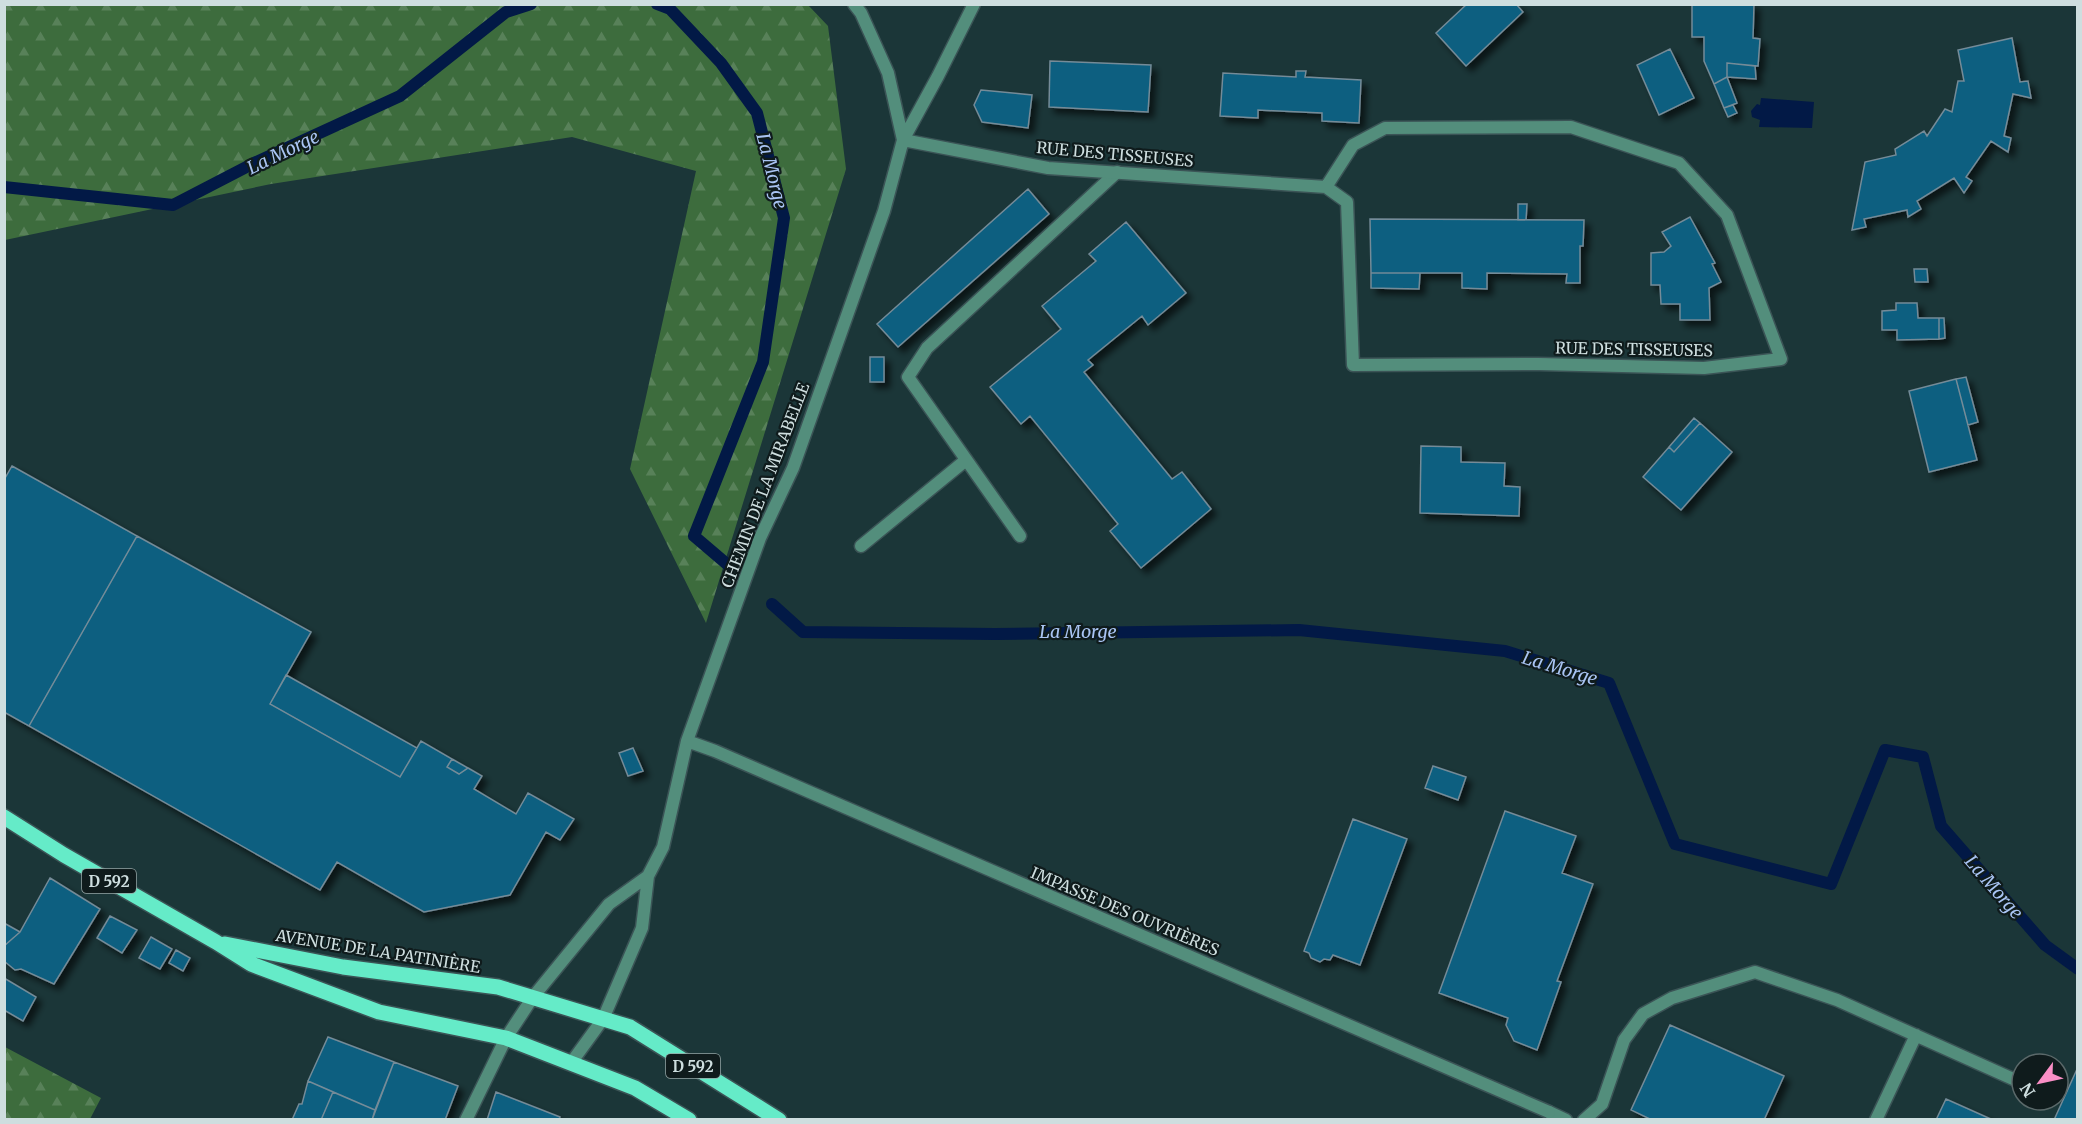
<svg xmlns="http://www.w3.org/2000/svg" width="2082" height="1124" viewBox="0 0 2082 1124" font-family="Merriweather,serif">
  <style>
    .forest { fill: url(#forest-firs) }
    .water { fill: #021946 }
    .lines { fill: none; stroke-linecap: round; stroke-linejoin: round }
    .stream { stroke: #021946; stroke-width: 12 }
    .building { fill: #085f80; stroke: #748b98; stroke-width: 1.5; filter: url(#shadow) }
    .lane-casing { stroke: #3b5456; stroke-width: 15 }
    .street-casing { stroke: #3b5456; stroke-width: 15 }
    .primary-casing { stroke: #3b5456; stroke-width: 18 }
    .lane { stroke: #538e7c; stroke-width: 12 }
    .street { stroke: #538e7c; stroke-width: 12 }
    .primary { stroke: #65ebc8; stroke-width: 15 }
    .labels { text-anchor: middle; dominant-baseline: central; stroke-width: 4.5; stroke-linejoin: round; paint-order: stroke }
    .shield { fill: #0f1b1c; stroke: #95a4a4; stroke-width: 1.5 }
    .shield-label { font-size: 15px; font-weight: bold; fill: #cededf }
    .street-label { font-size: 16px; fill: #cededf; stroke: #0f1b1c }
    .water-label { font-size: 18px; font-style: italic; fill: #a9c4f3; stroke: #0f1b1c }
  </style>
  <defs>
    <pattern id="forest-firs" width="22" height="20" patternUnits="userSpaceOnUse" patternTransform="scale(1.5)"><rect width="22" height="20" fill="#3d6c3d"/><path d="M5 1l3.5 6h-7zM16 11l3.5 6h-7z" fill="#588159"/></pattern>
    <filter id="shadow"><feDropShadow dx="5.5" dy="5.5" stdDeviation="3" flood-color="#0009"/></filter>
  </defs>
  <rect width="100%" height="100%" fill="#1b3638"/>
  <path class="forest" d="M808 5 828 26 846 169 706 623 630 469 696 171 572 137 271 184 5 240V5Z
    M5 1047 101 1098 90 1119H5Z"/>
  <path class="water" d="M1761 98 1814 102 1812 128 1759 127 1760 120 1752 117 1751 111 1757 104 1760 105Z"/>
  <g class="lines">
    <path class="stream" d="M657 4 670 9 721 63 757 113 784 218 763 362 694 536 728 565
      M4 187 173 205 254 163 400 96 506 12 531 4
      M772 604 803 632 995 634 1299 630 1505 651 1609 683 1675 844 1831 884 1885 750 1923 757 1941 826 2045 945 2078 969"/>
  </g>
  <path class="building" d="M1467 4H1516L1523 12 1466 66 1436 33Z
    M1692 4H1754L1753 38 1760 39 1758 66 1727 63V77L1714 84 1704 61V37H1692Z
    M2012 38 2020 82 2028 81 2031 98 2013 94 2004 136 2011 138 2008 152 1991 141 1966 177 1972 181 1964 193 1954 178 1917 201 1921 209 1908 217 1907 210 1864 219 1866 227 1852 230 1865 162 1896 155 1895 149 1924 131 1927 136 1945 109 1952 112 1958 81H1964L1958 50Z
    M1670 49 1694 98 1659 115 1637 65Z
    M1050 61 1151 65 1148 112 1049 107Z
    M1727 63 1755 66 1756 79 1727 77Z
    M1296 71H1306L1305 77 1361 80 1359 123 1322 121V113L1258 110V118L1220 116 1223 73 1296 77Z
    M1727 77 1737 103 1724 108 1714 84Z
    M981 90 1032 95 1028 128 982 122 974 105Z
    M1733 105 1737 113 1728 117 1724 108Z
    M1028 189 1049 214 898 347 877 324Z
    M1518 204H1527L1526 220H1518Z
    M1690 217 1715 263 1712 264 1721 282 1709 288 1710 320H1680V304H1661L1660 285H1651V253L1664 252 1671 246 1662 232Z
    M1370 219 1584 220 1583 246H1580V283H1566L1567 274 1487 273V289L1462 288V273H1371Z
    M1126 222 1186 293 1148 325 1142 316 1088 360 1093 365 1084 372 1172 479 1182 472 1211 509 1141 568 1110 531 1118 524 1030 416 1021 424 990 387 1061 329 1042 306 1096 261 1089 254Z
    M1914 269H1927L1928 282H1915Z
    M1371 273H1420L1419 289 1371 288Z
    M1896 303H1917L1918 318H1939V339L1897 340V330H1882V311L1896 310Z
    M1939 318H1944L1945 338 1939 339Z
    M870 357H884V382H870Z
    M1966 377 1978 422 1968 425 1956 379Z
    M1956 379 1977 460 1929 472 1909 391Z
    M1694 418 1700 423 1674 452 1669 447Z
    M1700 423 1732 452 1681 510 1643 477 1669 447 1674 452Z
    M1421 446 1461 447V462L1505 463 1504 486 1520 487 1519 516 1420 513Z
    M12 466 137 536 29 726 4 712V480Z
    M137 536 311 632 270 704 400 777 421 741 452 759 447 767 459 774 468 768 482 776 474 789 516 814 528 793 574 819 560 840 546 832 510 895 424 912 337 862 320 890 29 726Z
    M286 675 417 748 400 777 270 704Z
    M633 748 643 771 628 776 619 753Z
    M452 759 468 768 459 774 447 767Z
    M1433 766 1466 777 1458 800 1425 788Z
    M1505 811 1576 836 1562 873 1593 884 1557 981 1561 982 1537 1050 1514 1041 1506 1025 1508 1018 1439 993Z
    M1353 819 1407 839 1360 965 1333 955 1330 960 1324 959 1320 962 1311 958 1309 953 1304 951Z
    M50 878 100 909 54 984 21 969 15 970 4 961V946L20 932Z
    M110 916 137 930 122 953 97 938Z
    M4 923 20 932 4 946Z
    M151 937 172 949 160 969 139 958Z
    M176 950 190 958 183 971 169 963Z
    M4 978 36 997 23 1021 4 1010Z
    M1670 1025 1784 1076 1764 1120H1652L1631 1110Z
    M328 1037 394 1062 375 1110 308 1081Z
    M394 1062 458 1086 445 1120H372Z
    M2078 1067V1120H2054Z
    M308 1081 333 1092 321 1120H292L299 1104H302Z
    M333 1092 375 1110 372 1120H321Z
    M496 1092 560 1117 559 1120H487Z
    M1946 1099 1993 1120H1936Z"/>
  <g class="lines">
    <defs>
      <path id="lane" d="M1020 536 908 377 927 348 1117 172
        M861 546 966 460
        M1549 1112 1566 1120
        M1584 1120 1602 1104 1624 1040 1643 1014 1672 998 1755 972 1837 1000 2022 1083
        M1876 1120 1916 1035"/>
      <path id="street" d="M903 140 1048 168 1326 187 1347 202 1353 365 1539 364 1704 368 1781 359 1727 215 1679 163 1571 127 1385 128 1353 145 1326 187
        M903 140 938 76 974 4
        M687 741 715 751 1549 1112
        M571 1063 603 1019 642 928 648 876 663 847 687 741 760 538 793 468 884 211 903 140 888 73 861 13 854 4
        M466 1120 506 1038 533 997 609 904 648 876"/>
      <path id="primary" d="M4 817 64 855 216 942 251 964 379 1012 506 1038 635 1088 689 1120
        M225 944 343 967 498 987 630 1027 779 1120"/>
    </defs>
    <use href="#lane" class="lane-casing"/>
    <use href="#street" class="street-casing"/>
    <use href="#primary" class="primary-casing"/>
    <use href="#lane" class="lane"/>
    <use href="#street" class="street"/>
    <use href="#primary" class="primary"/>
  </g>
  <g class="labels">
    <g class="shield">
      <rect x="82" y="869" width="54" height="24" rx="4.5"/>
      <rect x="666" y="1054" width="54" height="24" rx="4.5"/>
    </g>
    <g class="shield-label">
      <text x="109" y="881">D 592</text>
      <text x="693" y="1066">D 592</text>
    </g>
    <g class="street-label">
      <text transform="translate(1115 154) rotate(5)">RUE DES TISSEUSES</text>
      <text transform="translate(1634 349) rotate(1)">RUE DES TISSEUSES</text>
      <text transform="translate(765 485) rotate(-69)">CHEMIN DE LA MIRABELLE</text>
      <text transform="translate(1125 911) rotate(23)">IMPASSE DES OUVRIÈRES</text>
      <text transform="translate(378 951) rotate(9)">AVENUE DE LA PATINIÈRE</text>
    </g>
    <g class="water-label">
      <text transform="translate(283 152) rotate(-26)">La Morge</text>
      <text transform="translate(772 171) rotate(76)">La Morge</text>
      <text x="1078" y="631">La Morge</text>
      <text transform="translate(1560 668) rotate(17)">La Morge</text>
      <text transform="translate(1994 887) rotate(49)">La Morge</text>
    </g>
  </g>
  <rect width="2082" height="1124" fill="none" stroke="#cededf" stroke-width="12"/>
  <g transform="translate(2040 1082) rotate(237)"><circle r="28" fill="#0f1b1c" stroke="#5b696a" stroke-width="1.5"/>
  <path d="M0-4.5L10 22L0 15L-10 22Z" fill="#fa8fc6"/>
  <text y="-9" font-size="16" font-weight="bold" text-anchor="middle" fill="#cededf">N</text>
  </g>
</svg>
